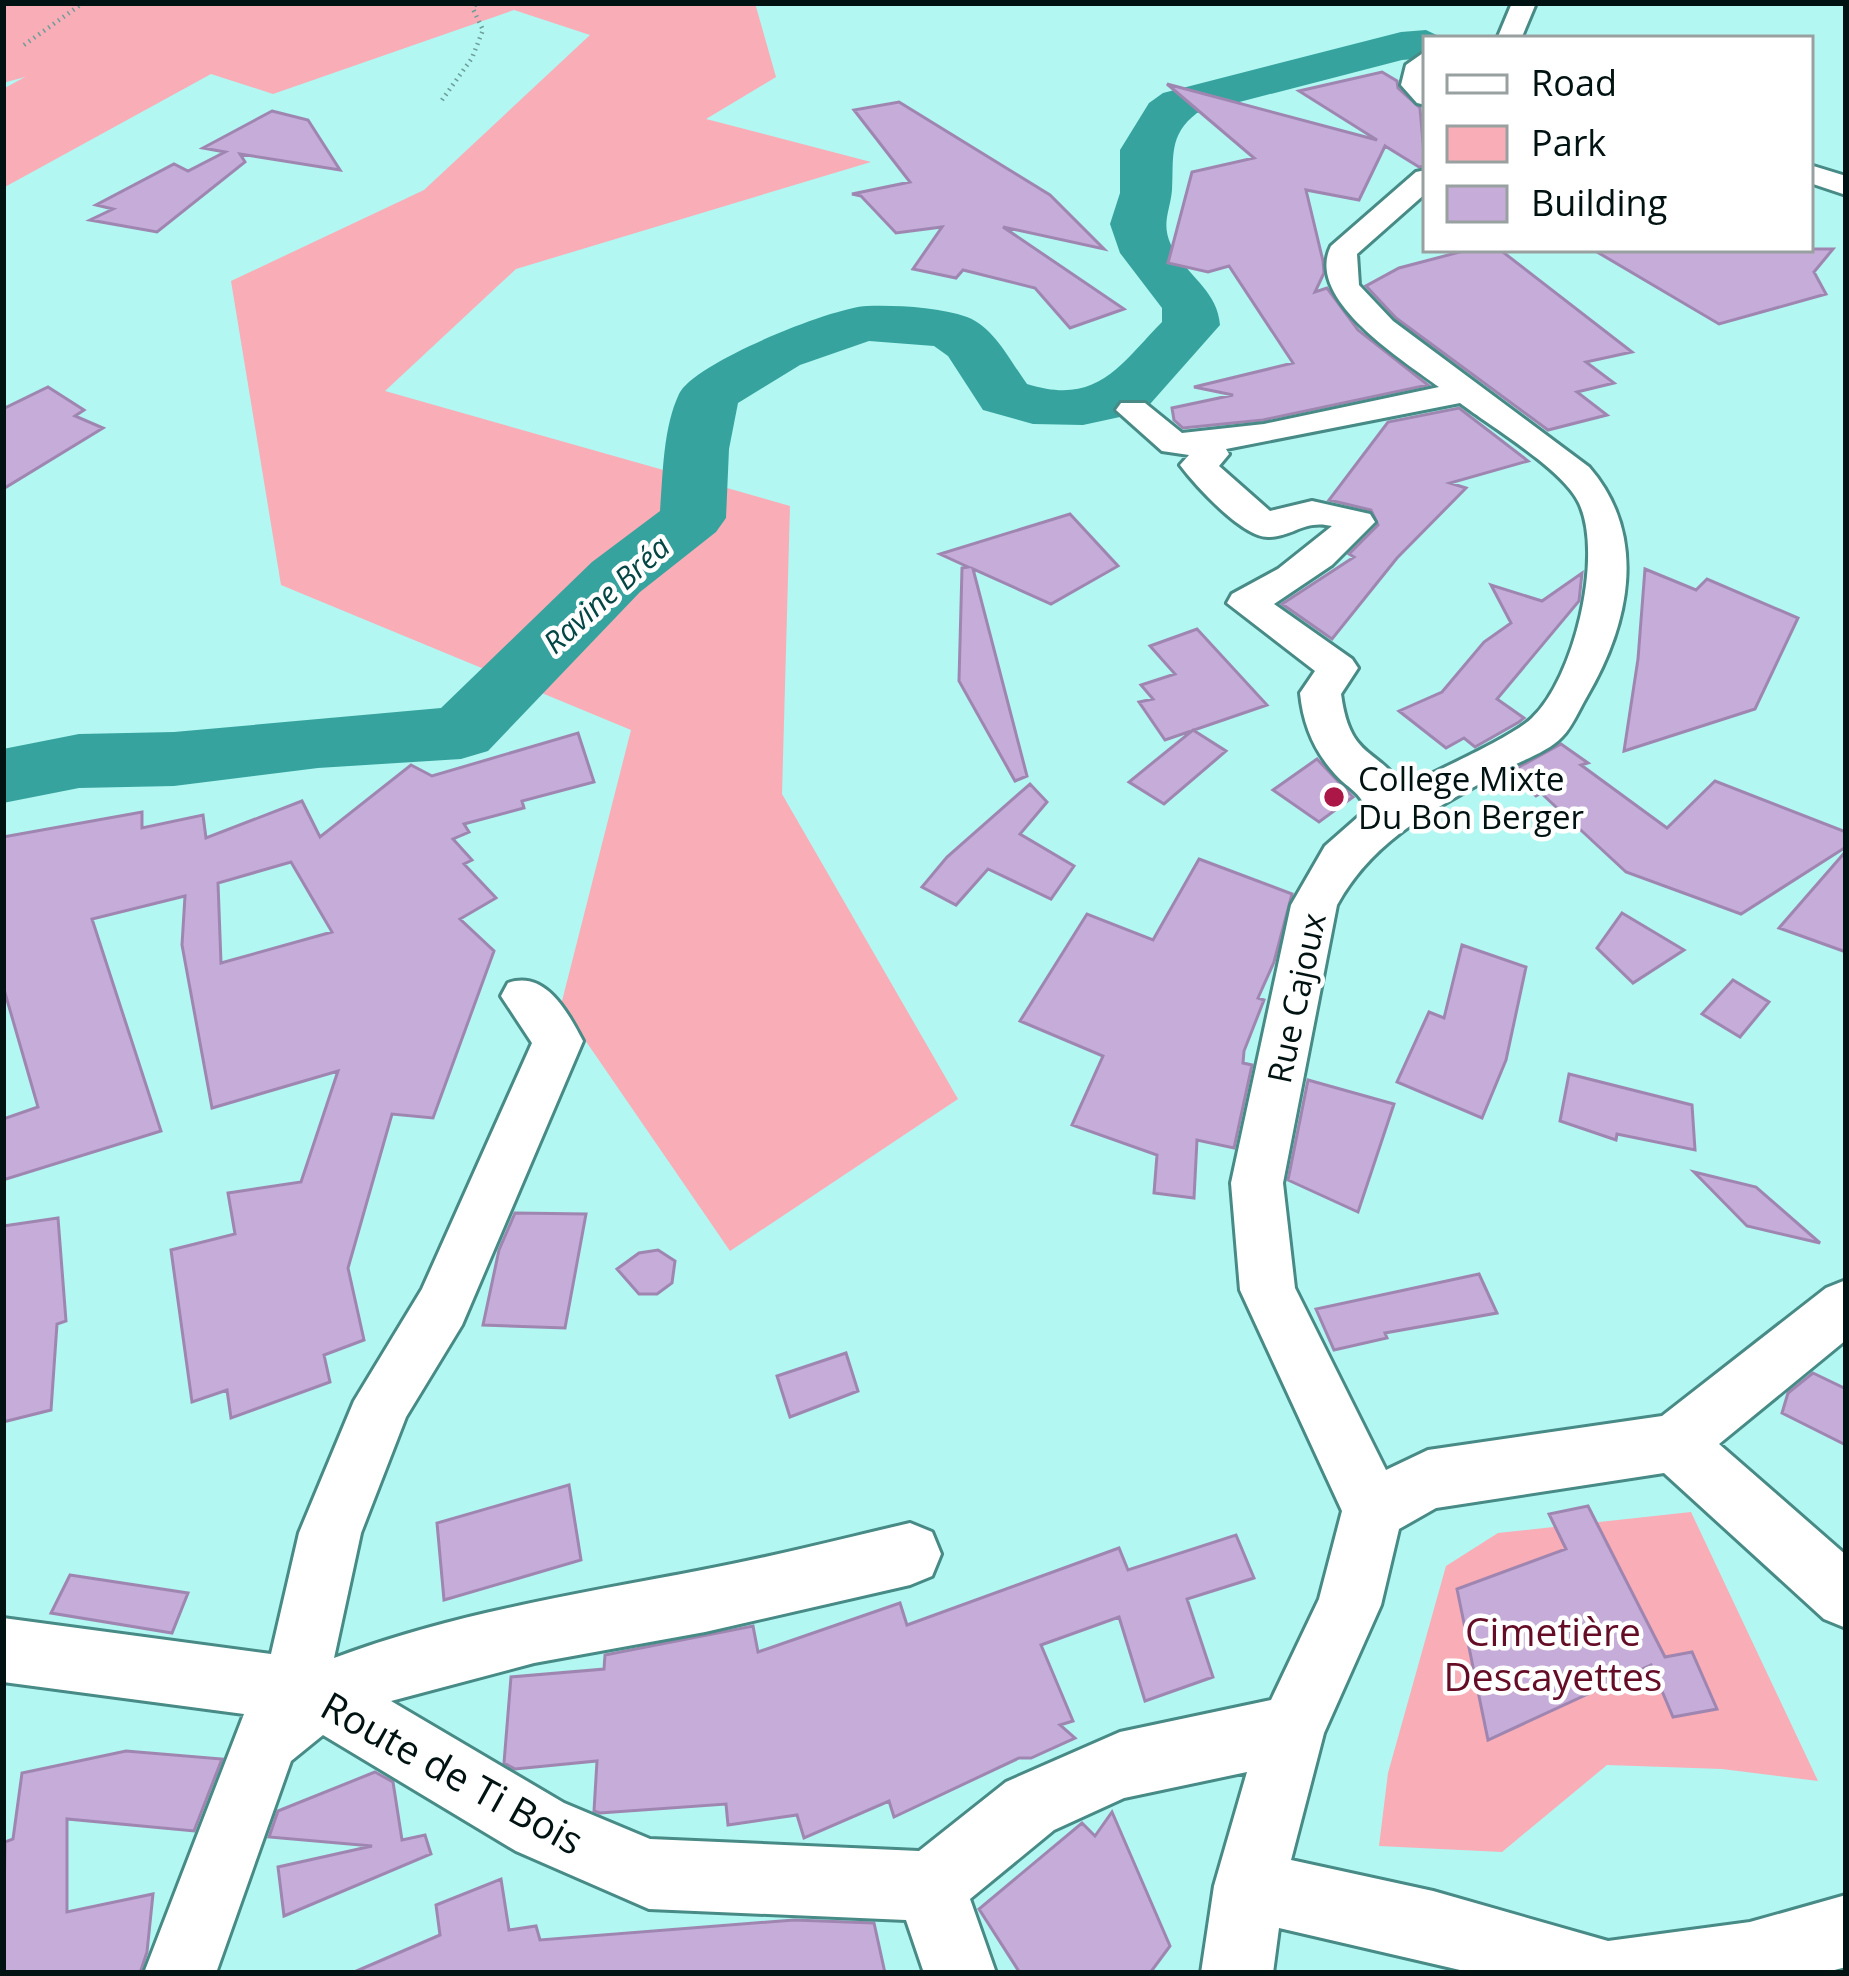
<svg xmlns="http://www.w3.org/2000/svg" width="1849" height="1976" viewBox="0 0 1849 1976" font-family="'Open Sans',sans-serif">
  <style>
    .green { fill: #f9adb7 }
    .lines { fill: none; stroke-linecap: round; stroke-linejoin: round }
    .river { fill: #37a39e; fill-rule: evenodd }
    .building { fill: #c6acd9; stroke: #9f86b1; stroke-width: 3; fill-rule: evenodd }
    .street-casing { stroke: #478a86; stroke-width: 6 }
    .path { stroke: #6c9d99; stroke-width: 4.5; stroke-dasharray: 1.5 4.5; stroke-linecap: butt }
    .street { fill: #fff; fill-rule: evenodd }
    .poi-dot { fill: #ab1746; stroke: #fff; stroke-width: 4.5 }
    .labels { text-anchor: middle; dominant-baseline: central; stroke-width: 9; stroke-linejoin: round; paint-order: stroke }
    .far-water-label { font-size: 30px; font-style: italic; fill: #044644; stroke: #fff }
    .poi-label { font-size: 33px; fill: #001211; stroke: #fff; text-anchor: start }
    .street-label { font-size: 33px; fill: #001211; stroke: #fff }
    .near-park-label { font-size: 39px; fill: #650c27; stroke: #fff }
    .near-street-label { font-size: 39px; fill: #001211; stroke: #fff }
  </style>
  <rect width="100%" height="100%" fill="#b2f7f2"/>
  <path class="green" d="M3 3H755L776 77 706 119 871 162 516 269 385 391 790 506 782 794 958 1099 730 1251 561 1005 631 730 281 585 231 281 424 190 590 35 514 10 273 94 211 74 3 188V89L25 77 3 83Z
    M1691 1512 1818 1781 1722 1769 1607 1765 1502 1852 1379 1846 1388 1773 1446 1566 1498 1533Z"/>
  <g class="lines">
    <path class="river" d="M1426 30 1445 39H1426V58L1402 60 1197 113C1168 135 1174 158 1172 190 1170 212 1161 223 1171 245 1186 276 1217 289 1220 325L1143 412 1083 425 1033 424 983 410 948 356 934 346 869 341 800 365 738 403 729 449 726 518 716 532 640 592 488 751 461 759 318 768 174 786 79 788 3 803V749L79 734 174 732 441 708 592 562 660 511C663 473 663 428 679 394 693 363 833 307 867 306 896 305 939 307 967 317 995 328 1010 361 1027 384 1097 406 1119 366 1162 322V308L1120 253 1110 224 1120 193V150L1149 103 1163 93 1401 32Z"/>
  </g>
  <path class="building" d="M1382 72 1397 81 1398 88 1420 108 1425 166 1419 167 1385 146 1359 200 1306 190 1323 261 1324 273 1315 292 1327 288 1358 330 1428 385 1263 420 1183 428 1174 420 1172 408 1233 395 1194 387 1293 363 1229 266 1208 272 1168 263 1192 172 1254 158 1167 84 1377 140 1299 91Z
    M899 102 1050 195 1104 249 1003 227 1124 309 1070 328 1035 288 963 270 956 278 913 269 942 227 896 233 861 196 852 194 910 182 854 110Z
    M272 111 308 120 340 170 240 154 245 162 157 232 90 220 113 209 96 205 174 164 188 171 225 152 203 148Z
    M1471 249H1499L1632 352 1586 362 1614 383 1577 392 1607 415 1548 430 1396 318 1366 286 1399 268Z
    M1592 249H1833L1814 272 1826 294 1719 324Z
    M48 387 84 410 75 416 103 428 3 489V409Z
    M1459 408 1528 461 1450 483 1466 488 1397 558 1332 639 1282 604 1354 557 1349 554 1378 525 1371 510 1329 500 1388 422Z
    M1070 514 1118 566 1051 604 973 569 1027 776 1015 781 959 681 962 568 968 567 940 554Z
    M1645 569 1696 590 1707 579 1798 618 1755 709 1624 751 1638 659Z
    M1582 573 1579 601 1497 699 1524 718 1519 722 1475 747 1464 738 1446 748 1399 711 1442 692 1484 642 1511 623 1491 585 1542 601Z
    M1197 629 1267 705 1165 740 1139 702 1153 699 1141 685 1175 674 1150 646Z
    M1193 730 1226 751 1164 804 1129 782Z
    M578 733 594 782 522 801 524 808 464 824 469 832 453 839 472 860 464 864 496 898 460 919 494 951 433 1118 392 1114 348 1268 364 1340 324 1355 330 1382 231 1418 227 1390 192 1402 171 1250 235 1234 228 1193 301 1182 338 1071 212 1108 182 945 185 896 92 919 161 1131 3 1180V1119L38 1107 3 986V837L142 812V828L203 815 206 838 302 801 320 837 411 765 432 776ZM291 862 332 932 221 963 218 883Z
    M1561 744 1588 763 1581 765 1667 828 1715 781 1846 832V847L1741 914 1626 872 1541 793 1536 796 1508 773Z
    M1317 759 1353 797 1319 822 1273 790Z
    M1030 784 1047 802 1020 834 1074 866 1051 899 988 869 956 905 922 887 947 857Z
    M1846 851V952L1779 928Z
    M1199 859 1292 894 1274 962 1258 998 1264 1000 1244 1051 1243 1063 1252 1065 1234 1148 1197 1140 1194 1198 1154 1193 1157 1155 1072 1125 1103 1056 1020 1021 1087 914 1153 940Z
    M1622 913 1684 950 1633 983 1597 948Z
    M1462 945 1526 967 1506 1060 1482 1118 1397 1082 1429 1012 1444 1018Z
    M1733 980 1769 1002 1740 1037 1702 1014Z
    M1569 1074 1692 1105 1695 1150 1617 1134 1616 1140 1560 1121Z
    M1308 1080 1394 1104 1358 1212 1288 1180Z
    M1694 1172 1756 1187 1820 1243 1747 1226Z
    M515 1213 586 1214 565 1328 483 1325 499 1250Z
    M58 1218 66 1321 57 1324 51 1410 3 1422V1226Z
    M658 1250 675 1261 672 1283 657 1294H639L617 1269 639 1253Z
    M1479 1274 1497 1313 1385 1333 1387 1338 1334 1350 1316 1309Z
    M846 1353 858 1391 790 1417 777 1376Z
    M1813 1373 1846 1389V1445L1782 1413 1788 1393Z
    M569 1485 581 1560 444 1600 437 1523Z
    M1588 1506 1665 1657 1692 1652 1717 1709 1673 1717 1651 1665 1488 1740 1457 1589 1566 1549 1549 1514Z
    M1236 1535 1254 1578 1187 1599 1213 1677 1145 1701 1119 1617 1041 1645 1073 1721 1060 1725 1075 1738 1031 1758H1019L894 1817 889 1801 804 1838 797 1815 728 1825 726 1804 600 1813 594 1811 597 1761 515 1769 504 1763 511 1677 604 1669 605 1655 753 1626 758 1652 900 1603 907 1625 1119 1548 1128 1570Z
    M70 1575 188 1593 172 1633 51 1613Z
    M126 1751 222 1759 194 1831 67 1819V1912L153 1894 147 1952 140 1973H3L5 1842 13 1839 22 1773Z
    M375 1772 393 1782 402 1840 425 1835 431 1854 284 1916 278 1867 372 1846 269 1837 278 1811Z
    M1112 1812 1170 1946 1150 1973H1020L979 1909 1082 1823 1095 1836Z
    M501 1879 509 1930 536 1926 540 1940 794 1920 874 1923 885 1973H352L440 1935 436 1905Z"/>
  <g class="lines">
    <defs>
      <path id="street" d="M1512 3H1536L1521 39H1497Z
        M1426 51V105L1417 103 1401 85 1406 65Z
        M1810 165 1846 176V195L1810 183Z
        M1426 170V193L1357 254 1359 285 1393 321 1589 467C1649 536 1629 625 1586 698 1579 710 1572 727 1562 737 1549 751 1523 760 1506 769 1439 807 1375 836 1337 905L1283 1183 1295 1288 1386 1470 1428 1450 1662 1416 1826 1288 1846 1280V1340L1719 1444 1846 1555V1628L1824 1619 1664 1473 1436 1508 1399 1529 1381 1605 1324 1733 1291 1860 1433 1891 1608 1941 1750 1922 1846 1895V1967L1823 1973H1473L1279 1928 1273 1973H1201L1214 1886 1247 1772 1124 1798 1054 1830 970 1899 996 1973H924L906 1920 649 1909 516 1851 323 1735 291 1761 216 1973H144L244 1714 3 1682V1618L271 1654 299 1533 354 1401 422 1289 532 1043 501 996 508 983C545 970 567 1011 583 1041L462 1325 406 1417 361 1533 334 1658C454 1613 577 1594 702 1570 772 1557 841 1539 910 1523L932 1532 941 1554 932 1576 910 1585 705 1632 534 1663 391 1701 564 1803 650 1839 919 1851 1006 1782 1120 1732 1271 1700 1319 1599 1342 1511 1240 1290 1231 1183 1291 905 1325 846 1366 810C1362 793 1346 787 1335 774 1314 751 1303 724 1300 693L1315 671 1227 603 1232 594 1278 569 1332 526C1305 519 1292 537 1268 537 1242 537 1195 485 1180 465L1189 455 1162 451 1116 410 1121 403H1145L1182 433 1264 424 1439 387C1403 360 1304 299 1331 246L1416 172ZM1460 403C1490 426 1564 470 1579 503 1604 555 1574 679 1532 718 1511 738 1433 772 1403 788 1377 746 1350 761 1341 694L1358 668 1352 659 1274 604 1332 565 1375 522 1370 514 1312 501 1270 511 1219 466 1229 454 1226 449Z"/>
    </defs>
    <use href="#street" class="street-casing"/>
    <path class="path" d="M24 45 83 3
      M442 100 472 58 483 30 473 9 476 3"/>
    <use href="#street" class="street"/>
  </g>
  <circle class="poi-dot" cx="1334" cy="797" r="12"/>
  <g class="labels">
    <g class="far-water-label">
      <text transform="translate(606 594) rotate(-42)">Ravine Bréa</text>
    </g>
    <g class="poi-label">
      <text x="1358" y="778">College Mixte<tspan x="1358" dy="38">Du Bon Berger</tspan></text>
    </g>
    <g class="street-label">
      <text transform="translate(1296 998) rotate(-78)">Rue Cajoux</text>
    </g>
    <g class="near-park-label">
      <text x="1553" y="1630">Cimetière<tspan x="1553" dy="45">Descayettes</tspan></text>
    </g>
    <g class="near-street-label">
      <text transform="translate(453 1772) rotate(29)">Route de Ti Bois</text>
    </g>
  </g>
  <rect width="1849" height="1976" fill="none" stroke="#001211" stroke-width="12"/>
  <rect x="1423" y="36" width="390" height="216" fill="#ffffff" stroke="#99a0a0" stroke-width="3"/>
  <rect x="1447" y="75" width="60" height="18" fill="#ffffff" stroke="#99a0a0" stroke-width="3"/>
  <text x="1531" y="96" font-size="36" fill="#001211">Road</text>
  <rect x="1447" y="126" width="60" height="36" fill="#f9adb7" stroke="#99a0a0" stroke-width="3"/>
  <text x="1531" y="156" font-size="36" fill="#001211">Park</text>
  <rect x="1447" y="186" width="60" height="36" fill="#c6acd9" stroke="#99a0a0" stroke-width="3"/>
  <text x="1531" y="216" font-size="36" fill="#001211">Building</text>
</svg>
